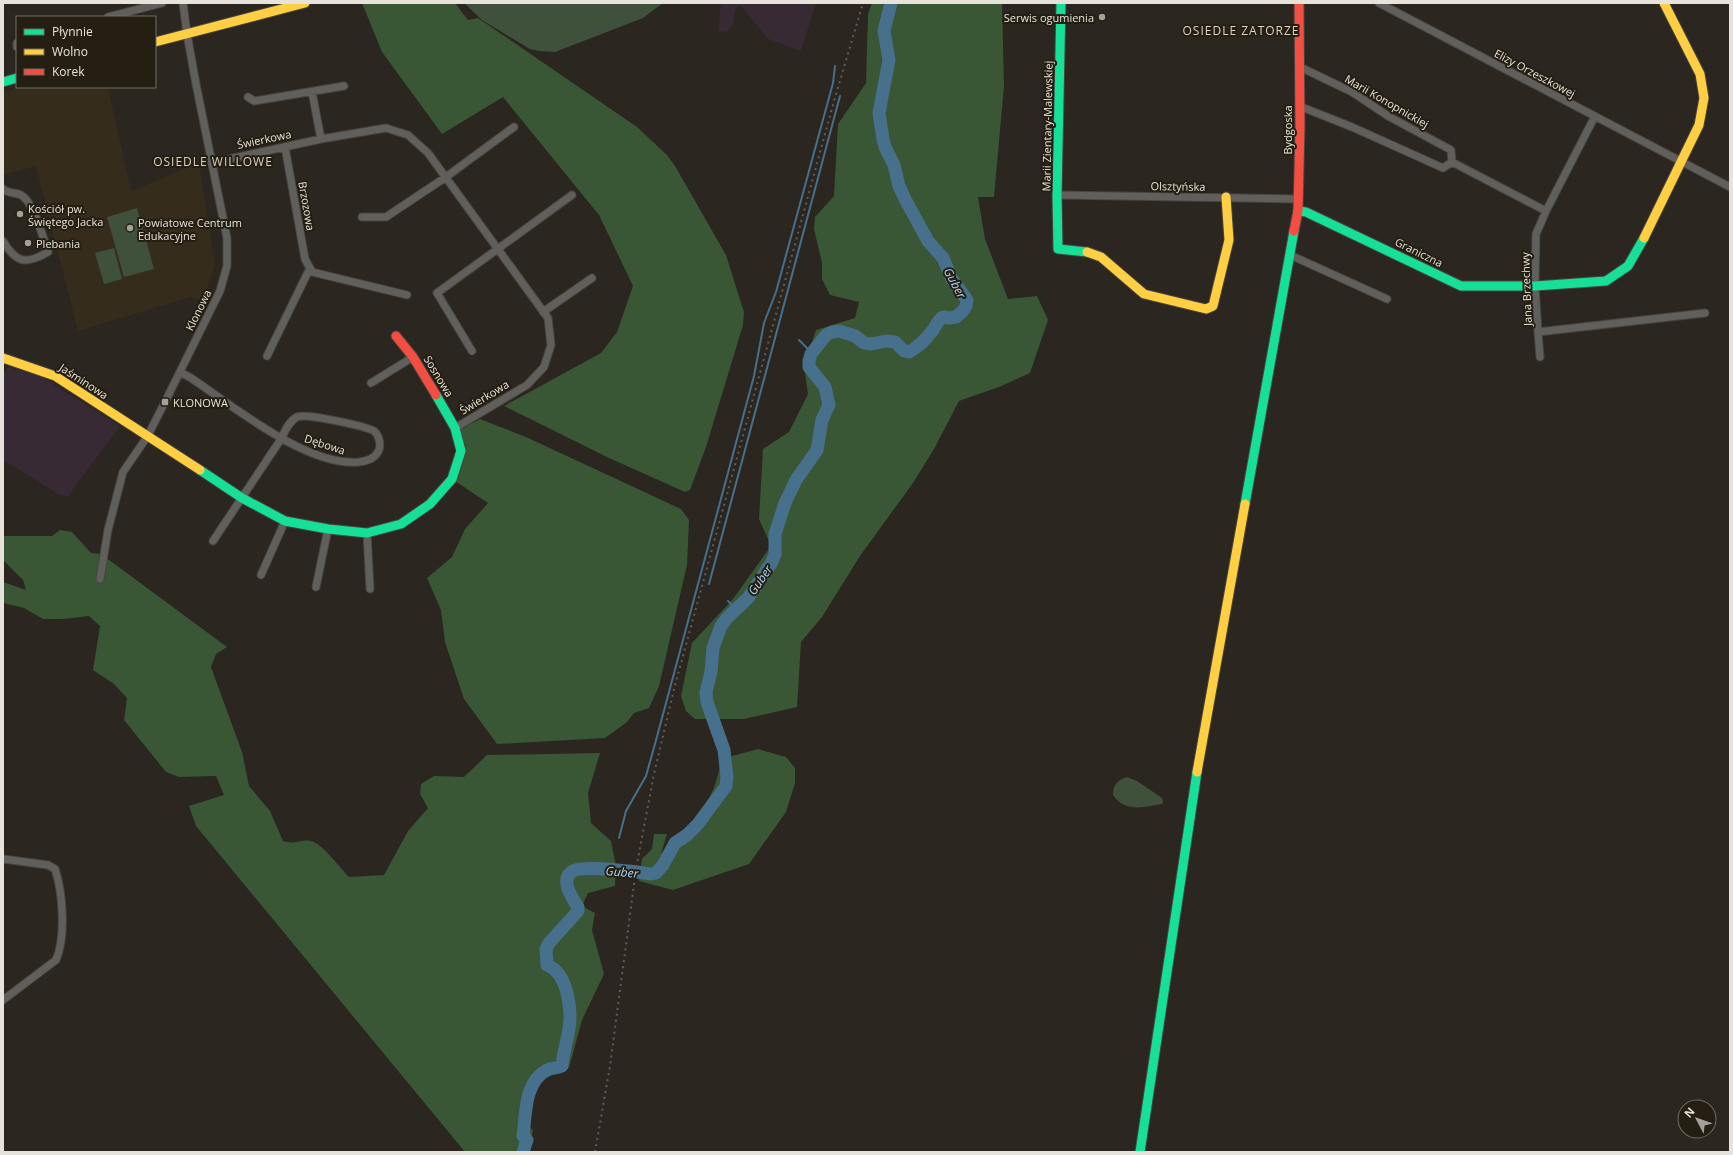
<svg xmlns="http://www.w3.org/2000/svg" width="1733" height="1155" viewBox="0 0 1733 1155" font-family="'Open Sans',sans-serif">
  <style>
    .built { fill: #362c1c }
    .industrial { fill: #372a34 }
    .green { fill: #3f513b }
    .forest { fill: #395635 }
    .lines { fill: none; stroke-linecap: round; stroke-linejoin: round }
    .stream { stroke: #47708c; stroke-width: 2 }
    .river { stroke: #47708c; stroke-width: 13 }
    .street-casing { stroke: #48443f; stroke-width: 9 }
    .fast-casing { stroke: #48443f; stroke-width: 11 }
    .slow-casing { stroke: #48443f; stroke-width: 11 }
    .jam-casing { stroke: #48443f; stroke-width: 11 }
    .street { stroke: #615f5c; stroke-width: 7 }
    .fast { stroke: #16e098; stroke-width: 9 }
    .slow { stroke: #ffcf43; stroke-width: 9 }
    .jam { stroke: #f24e42; stroke-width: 9 }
    .rail { stroke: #615d5a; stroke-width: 2; stroke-dasharray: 2 4; stroke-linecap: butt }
    .poi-dot { fill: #a5a099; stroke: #251e12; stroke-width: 1.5 }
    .labels { text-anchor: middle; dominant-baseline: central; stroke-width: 4; stroke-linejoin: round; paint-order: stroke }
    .poi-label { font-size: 11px; fill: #e7e2da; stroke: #251e12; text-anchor: start }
    .street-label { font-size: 11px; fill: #e7e2da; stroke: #251e12 }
    .neighbourhood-label { font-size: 12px; letter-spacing: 1px; fill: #ddd2c3; stroke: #251e12 }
    .water-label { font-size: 12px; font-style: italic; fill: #afd7f6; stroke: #251e12 }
  </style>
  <rect width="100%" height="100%" fill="#2b2620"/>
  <path class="built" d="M22 87H108L131 191 199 163 215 264 203 301 191 297 78 331 36 166 3 175V92Z"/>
  <path class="industrial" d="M721 3H816L801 51 768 39 741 6 736 7 733 24 727 32 718 31Z
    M8 367 42 377 120 426 68 496 60 495 3 460V373H5Z"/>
  <path class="green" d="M464 3H663L643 18 555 52 539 51 530 49 482 20Z
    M137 208 154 269 124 277 107 217Z
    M114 248 122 279 104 284 95 253Z
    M1127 777 1137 781 1162 798 1163 802 1162 804C1144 807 1125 813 1113 795 1113 785 1117 780 1127 777Z"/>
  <path class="forest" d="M362 3H455L468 20 478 18 637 127 667 155 675 166 726 255 744 312 743 325 706 447 690 490 685 492 609 458 504 406 601 353 617 332 633 286 599 215 503 97 442 134 382 52Z
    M872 3H1002L1004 86 994 197H978L985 239 1008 299 1037 296 1048 320 1030 373 999 387 959 401 934 449 913 483 860 556 822 617 801 642 797 707 744 719H695L686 711 681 696 692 643 733 599 771 546 759 519 763 449 789 432 808 394 804 366 816 330 855 318 859 302 830 295 822 279V263L814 229 815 217 834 196 838 124 866 83 868 14Z
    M480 419 526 437 681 509 689 520 687 565 659 686 649 708 634 713 627 722 605 738 497 744 464 699 445 642 441 610 427 578 452 557 465 529 488 503 455 481 459 430Z
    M60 530 72 532 91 553 101 554 227 647 216 654 211 667 242 752 249 786 270 811 283 841C295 845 301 839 311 841 323 844 340 868 349 877L384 875 408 831 428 808 420 794 421 784 434 776 464 777 487 755 600 753 588 793 591 823 611 841 616 866 615 886 588 893 582 906 595 913 592 930 604 974 582 1020 569 1068 543 1079 534 1091 528 1126 533 1130 528 1152H465L196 826 189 806 224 795 216 776 179 777 166 772 124 720 127 698 114 684 93 670 100 626 89 616 63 619H43L24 608 3 603V582L26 590 23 580 3 560V536H52Z
    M758 749 786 757 795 768V783L786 812 749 864 673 890 639 881 642 859 652 849 654 834H667L661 854 695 826 714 788 721 764 732 756Z"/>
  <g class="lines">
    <path class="stream" d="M799 340 812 353
      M709 584 840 96
      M728 601 737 610
      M619 838 626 811 646 776 655 744 754 376 764 323 776 292 833 83 835 66"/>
    <path class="river" d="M523 1152 527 1140 523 1136C526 1114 524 1082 547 1070 552 1067 557 1069 562 1066 563 1053 567 1042 569 1029 572 1010 568 973 547 965L546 949 549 943 578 911V907C572 898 559 879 573 871 584 865 637 872 651 874L656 873 663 865 675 843 687 835 698 824 726 786 727 777 724 750 707 702 706 692 711 672 713 648 721 626 727 618 748 598 772 562 775 554V534L785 503 796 480 817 450 822 420 829 405 825 387 809 367V361L811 354 826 335 832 332 839 331 855 336 864 343 871 344 886 341 895 342 904 351 909 352C918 347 927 338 933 330 937 325 937 320 943 317L949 318 956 317 963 311 966 306 967 300 952 279 943 258 928 241 905 199 899 186 894 165 885 147 883 139 879 113 889 60 884 31 891 3"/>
    <defs>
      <path id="street" d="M1379 3 1730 187
        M108 17 162 3
        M17 43V47
        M312 92 321 139
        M248 97 254 101 344 86
        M1299 106 1352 127 1443 168 1452 162 1451 150 1388 116 1352 92 1300 67
        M1595 116 1546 211 1536 234 1535 286 1538 332 1705 313
        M285 147 305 259 312 272 407 295
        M1452 162 1546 211
        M211 163 321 139 386 128 408 135 428 153 548 318 551 345 544 367 527 385 455 428
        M3 189C8 194 15 192 21 195 34 202 43 238 48 252 26 265 16 263 3 241
        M1057 195 1298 199
        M362 217H386L446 177 514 127
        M1290 255 1387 299
        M543 312 592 278
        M1538 332 1540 357
        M472 351 437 293 572 195
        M267 356 310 268
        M180 372 191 378C233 406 307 467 359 462 367 461 375 459 379 450 381 444 379 435 374 431 365 426 305 413 297 417 289 421 285 431 281 439L213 541
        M371 383 413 357
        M367 533 370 589
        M261 575 285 521
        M100 579 108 530 123 472 147 437 165 402 220 291 227 266V238L196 84 187 34 183 3
        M316 587 328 529
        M3 859 48 865 55 869C63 893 66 937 56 960L3 1000"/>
      <path id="fast" d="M1061 3 1057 195 1058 249 1087 252
        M3 82 17 78
        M1298 211 1306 212 1461 286H1535L1606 281 1628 266 1644 238
        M200 470 242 498 285 521 328 529 367 533 401 524 430 504 452 479 461 451 455 428 436 395
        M1245 504 1294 231
        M1140 1152 1197 772"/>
      <path id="slow" d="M155 42 305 3
        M1644 238 1699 125 1704 98 1700 74 1664 3
        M1087 252 1101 257 1144 294 1206 309 1213 306 1229 240 1226 197
        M3 358 55 376 200 470
        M1197 772 1245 504"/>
      <path id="jam" d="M1294 231 1298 211 1300 127 1299 3
        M396 336 413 357 436 395"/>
    </defs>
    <use href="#street" class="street-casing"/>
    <use href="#fast" class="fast-casing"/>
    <use href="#slow" class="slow-casing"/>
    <use href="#jam" class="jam-casing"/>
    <use href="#street" class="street"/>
    <use href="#fast" class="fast"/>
    <use href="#slow" class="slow"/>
    <use href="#jam" class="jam"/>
    <path class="rail" d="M595 1152 610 1066 636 869 654 774 674 689 834 101 863 3"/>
  </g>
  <g class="poi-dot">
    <circle cx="1102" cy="17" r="4"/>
    <circle cx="20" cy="214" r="4"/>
    <circle cx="130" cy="228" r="4"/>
    <circle cx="28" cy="243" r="4"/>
    <rect x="161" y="398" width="8" height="8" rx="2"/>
  </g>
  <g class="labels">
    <g class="poi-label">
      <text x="1094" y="17" text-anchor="end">Serwis ogumienia</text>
      <text x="28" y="208">Kościół pw.<tspan x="28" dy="13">Świętego Jacka</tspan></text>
      <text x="138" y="222">Powiatowe Centrum<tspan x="138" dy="13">Edukacyjne</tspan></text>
      <text x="36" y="243">Plebania</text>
      <text x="173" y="402">KLONOWA</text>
    </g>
    <g class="street-label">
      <text transform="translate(1535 73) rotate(28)">Elizy Orzeszkowej</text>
      <text transform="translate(1387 101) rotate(30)">Marii Konopnickiej</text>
      <text transform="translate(1047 126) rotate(-89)">Marii Zientary-Malewskiej</text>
      <text transform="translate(1287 130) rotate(-90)">Bydgoska</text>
      <text transform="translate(264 139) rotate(-12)">Świerkowa</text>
      <text transform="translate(1178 186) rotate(1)">Olsztyńska</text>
      <text transform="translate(307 206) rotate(80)">Brzozowa</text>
      <text transform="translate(1419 252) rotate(26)">Graniczna</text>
      <text transform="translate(1526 289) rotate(-92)">Jana Brzechwy</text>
      <text transform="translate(198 310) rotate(-64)">Klonowa</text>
      <text transform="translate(439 376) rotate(59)">Sosnowa</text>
      <text transform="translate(84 381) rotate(33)">Jaśminowa</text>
      <text transform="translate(484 397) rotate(-31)">Świerkowa</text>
      <text transform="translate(325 444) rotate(18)">Dębowa</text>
    </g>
    <g class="neighbourhood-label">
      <text x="1241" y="30">OSIEDLE ZATORZE</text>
      <text x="213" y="161">OSIEDLE WILLOWE</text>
    </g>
    <g class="water-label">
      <text transform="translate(955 283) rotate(62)">Guber</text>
      <text transform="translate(760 580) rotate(-56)">Guber</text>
      <text transform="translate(622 872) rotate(5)">Guber</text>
    </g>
  </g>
  <rect width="1733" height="1155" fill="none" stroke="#e7e2da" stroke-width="8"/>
  <rect x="16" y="16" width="140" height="72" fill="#251e12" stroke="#736c62"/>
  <rect x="24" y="29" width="20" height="6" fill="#16e098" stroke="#736c62"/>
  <text x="52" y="36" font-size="12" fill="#e7e2da">Płynnie</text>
  <rect x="24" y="49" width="20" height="6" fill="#ffcf43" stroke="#736c62"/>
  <text x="52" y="56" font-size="12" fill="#e7e2da">Wolno</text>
  <rect x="24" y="69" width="20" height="6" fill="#f24e42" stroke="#736c62"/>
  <text x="52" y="76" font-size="12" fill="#e7e2da">Korek</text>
  <g transform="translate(1697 1119) rotate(311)"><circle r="19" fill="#251e12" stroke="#736c62"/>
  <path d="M0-3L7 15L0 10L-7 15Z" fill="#a5a099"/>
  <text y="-6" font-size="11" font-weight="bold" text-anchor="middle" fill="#e7e2da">N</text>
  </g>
</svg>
